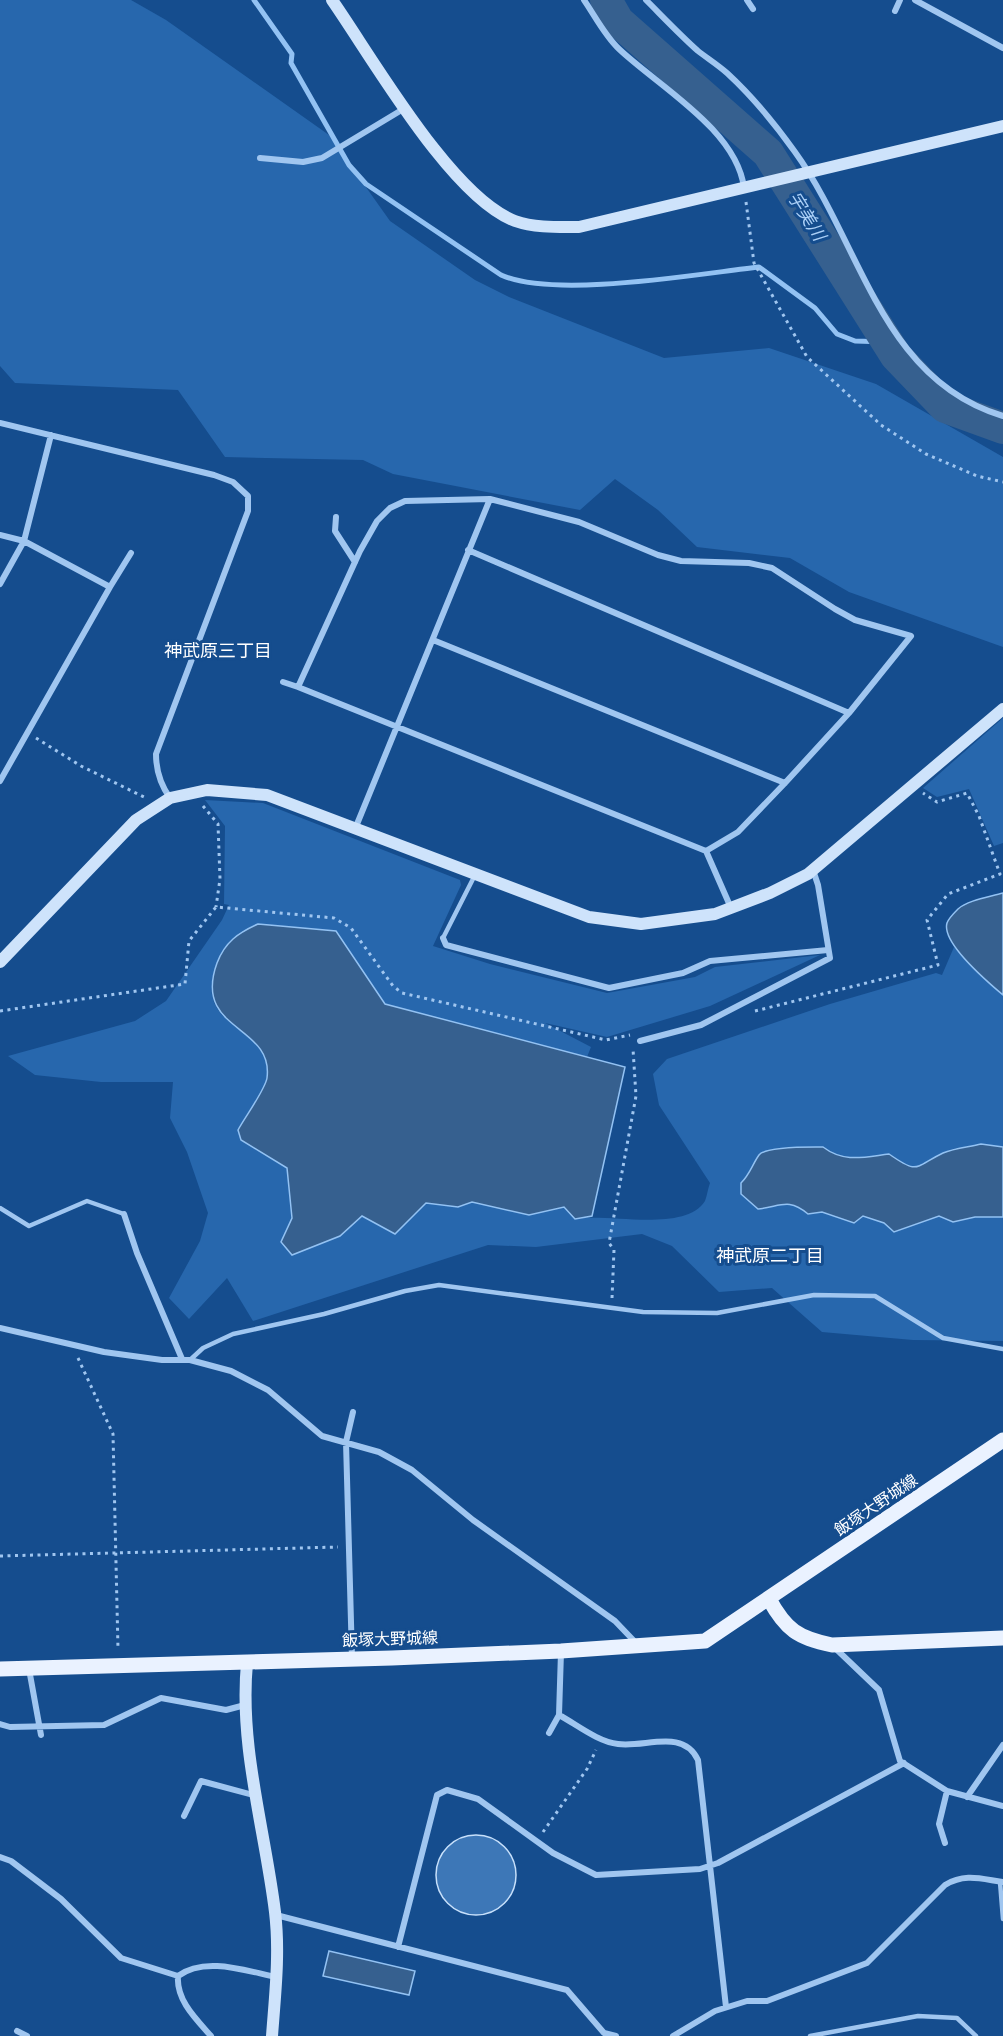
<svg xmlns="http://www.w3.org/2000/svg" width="1003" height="2036" viewBox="0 0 1003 2036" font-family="'DejaVu Sans','Noto Sans JP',sans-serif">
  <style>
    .green { fill: #2767ad }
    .water { fill: #36608f; stroke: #93c2f3; stroke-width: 1.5 }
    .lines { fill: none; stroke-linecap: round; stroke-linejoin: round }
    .stream { stroke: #93c2f3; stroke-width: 5 }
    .river { stroke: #36608f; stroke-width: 32 }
    .building { fill: #3d77b7; stroke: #c7e0fb; stroke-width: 1.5 }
    .path { stroke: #a0c6f0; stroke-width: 3; stroke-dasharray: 3 4.5; stroke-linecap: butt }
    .lane { stroke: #a0c6f0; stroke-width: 4.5 }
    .street { stroke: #a0c6f0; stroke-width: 6 }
    .secondary { stroke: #cee3fb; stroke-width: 12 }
    .primary { stroke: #eaf2ff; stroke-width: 15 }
    .labels { text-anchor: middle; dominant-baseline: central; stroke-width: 6; stroke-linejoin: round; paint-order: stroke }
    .street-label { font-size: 16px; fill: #fff; stroke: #154d8e }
    .water-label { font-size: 18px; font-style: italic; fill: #acd0f7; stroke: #154d8e }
    .neighbourhood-label { font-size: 18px; fill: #fff; stroke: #154d8e }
  </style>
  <rect width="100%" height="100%" fill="#154d8e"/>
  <path class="green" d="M0 0H131L166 20 329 135 390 221 475 280 509 297 664 358 769 348 876 384 1003 457V647L849 592 790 558 697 547 658 510 615 479 580 510 393 474 363 460 225 457 178 390 15 383 0 366Z
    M1003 718V843L994 846 969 789 937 797 923 788Z
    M205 800 263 803 460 880 461 885 433 946 490 964 607 993 695 977 715 967 820 955 710 1006 607 1037 545 1023 591 1047 587 1057 385 1004 336 931 244 930C229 939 222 950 216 966 192 1031 272 1024 267 1077 266 1089 245 1118 238 1130L241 1140 287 1168 292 1218 281 1242 340 1236 362 1216 395 1234 426 1203 458 1207 472 1202 529 1215 564 1207 576 1219C608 1213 685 1233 705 1201 707 1196 708 1188 710 1183L659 1105 653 1074 667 1059 830 1004 936 973 942 975 954 947C970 965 986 980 1003 995V1147C983 1146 961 1144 942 1153 932 1159 922 1171 908 1167 902 1166 894 1157 889 1154 864 1157 844 1163 823 1147 792 1147 763 1161 741 1183V1194L758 1209C780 1207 788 1197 808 1214L822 1212 854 1222 862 1216 884 1223 894 1232 939 1216 953 1222 975 1217H1003V1341L913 1340 822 1332 772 1288 719 1292 672 1246 642 1234 536 1247 488 1245 253 1321 227 1278 189 1319 169 1298 200 1241 208 1213 187 1152 170 1118 173 1082H101L35 1075 8 1056 135 1021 166 1001 222 920 229 905 224 904 225 826Z"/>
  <path class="water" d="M1003 893V995C990 984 941 943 947 923 948 920 955 912 958 909 968 900 990 897 1003 893Z
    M258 924 336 931 385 1004 625 1067 592 1216 575 1219 564 1207 529 1215 472 1202 458 1207 426 1203 395 1234 362 1216 340 1236 292 1255 281 1242 292 1218 287 1168 241 1140 238 1130C245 1117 265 1090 267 1078 274 1024 192 1032 217 963 225 942 238 933 258 924Z
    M981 1144 1003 1147V1217H975L953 1222 939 1216 894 1232 884 1223 863 1216 854 1223 822 1212 808 1214C788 1197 780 1207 758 1209L741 1194V1183C750 1174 752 1165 759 1155 766 1146 810 1147 823 1147 844 1163 864 1157 889 1154 919 1175 914 1167 943 1153 954 1148 969 1147 981 1144Z
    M329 1951 415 1971 409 1995 323 1976Z"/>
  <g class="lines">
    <path class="stream" d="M254 0 292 54 291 63 349 165 366 184 501 275C554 299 697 274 759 267L815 308 837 334 855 341 887 342"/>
    <path class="river" d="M606 0 618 21 768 153 896 356 945 407 1003 428"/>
  </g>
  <path class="building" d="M436 1875a40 40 0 1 1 80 0a40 40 0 1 1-80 0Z"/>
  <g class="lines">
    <path class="path" d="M746 202 754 263 807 357 881 425 926 454 977 476 1003 482
      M36 738 81 766 146 798
      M203 806 218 824 220 879 216 907
      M0 1011 185 984 189 941 216 907 334 918 351 928 393 986 402 993 606 1040 630 1035
      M755 1011 938 965 927 920 948 894 1000 874 979 816 967 793 937 802 923 793
      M612 1298 614 1250 609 1243 636 1096 633 1049
      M78 1358 113 1434 118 1649
      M0 1556 338 1547
      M543 1832 587 1769 596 1750"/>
    <path class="lane" d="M443 938 475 875
      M0 1208 29 1226 87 1201 124 1214
      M190 1360 203 1348 233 1334 324 1314 405 1291 439 1285 643 1312 717 1313 814 1295 875 1296 943 1338 1003 1349
      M1000 1882 1003 1919
      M810 2036 918 2016 957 2018 976 2036"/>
    <path class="street" d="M584 0C595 16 605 36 619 49 658 86 737 130 744 188
      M646 0C663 17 680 35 698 51 707 58 718 65 727 73 752 96 775 124 795 152 861 243 881 380 1003 416
      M747 0 753 9
      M915 0 1003 48
      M895 11 900 0
      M260 158 303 162 322 158 405 108
      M0 423 214 475 233 482 248 496V511L156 754C156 771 160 784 170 798
      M336 517 335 531 355 562
      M0 535 24 541 110 587 0 781
      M468 550 849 713
      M0 584 24 541 51 435
      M110 587 131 553
      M433 640 785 783
      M283 682 298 687
      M355 829 490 499
      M706 851 738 832 785 783 849 713 911 636 855 620 835 609 772 568 749 563 681 561 658 555 579 522 490 499 405 501 390 508 377 521 360 551 298 687 706 851 731 908
      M443 938 446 945 609 988 683 973 710 961 828 950
      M640 1041 701 1025 830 958 818 885 813 870
      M124 1214 137 1253 182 1359
      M0 1328 104 1352 162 1360H190L231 1371 268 1390 322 1436 379 1452 412 1470 473 1520 615 1621 637 1644
      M834 1647 879 1690 900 1761 947 1791 1003 1806
      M352 1658 346 1442 353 1412
      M29 1669 41 1735
      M559 1715C576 1724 598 1742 618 1744 645 1748 683 1728 698 1760L726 2007
      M0 1724 10 1727 104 1725 161 1698 226 1710 245 1705
      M549 1733 559 1715 561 1652
      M967 1797 1003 1745
      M184 1816 201 1781 257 1796
      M945 1843 939 1824 947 1791
      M0 1857 11 1861 61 1899 121 1958 178 1976C205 1956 246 1971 276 1977
      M276 1915 567 1990 604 2033 616 2036
      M398 1947 437 1795 447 1790 478 1799 553 1853 596 1875 700 1869 718 1863 904 1763
      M178 1976C176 2000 196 2019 211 2036
      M17 2031 27 2036
      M673 2036 715 2011 747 2001H767L867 1963 945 1885C965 1873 981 1879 1003 1882"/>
    <path class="secondary" d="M332 0C372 57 451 197 515 221 535 228 558 227 579 227L1003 126
      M0 962 136 820 170 798 207 790 267 795 589 917 641 924 715 914 770 893 808 874 1003 709
      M247 1663C239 1746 265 1830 275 1912 280 1953 275 1995 272 2036"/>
    <path class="primary" d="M769 1599C786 1630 798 1638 832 1645L1003 1638
      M0 1669 392 1658 561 1651 705 1641 1003 1440"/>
  </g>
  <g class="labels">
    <g class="street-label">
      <text transform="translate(876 1505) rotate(-34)">飯塚大野城線</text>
      <text transform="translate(390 1639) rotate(-2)">飯塚大野城線</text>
    </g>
    <g class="water-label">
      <text transform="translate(807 216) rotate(58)">宇美川</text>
    </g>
    <g class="neighbourhood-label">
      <text x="218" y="650">神武原三丁目</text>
      <text x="770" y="1255">神武原二丁目</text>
    </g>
  </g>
</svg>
